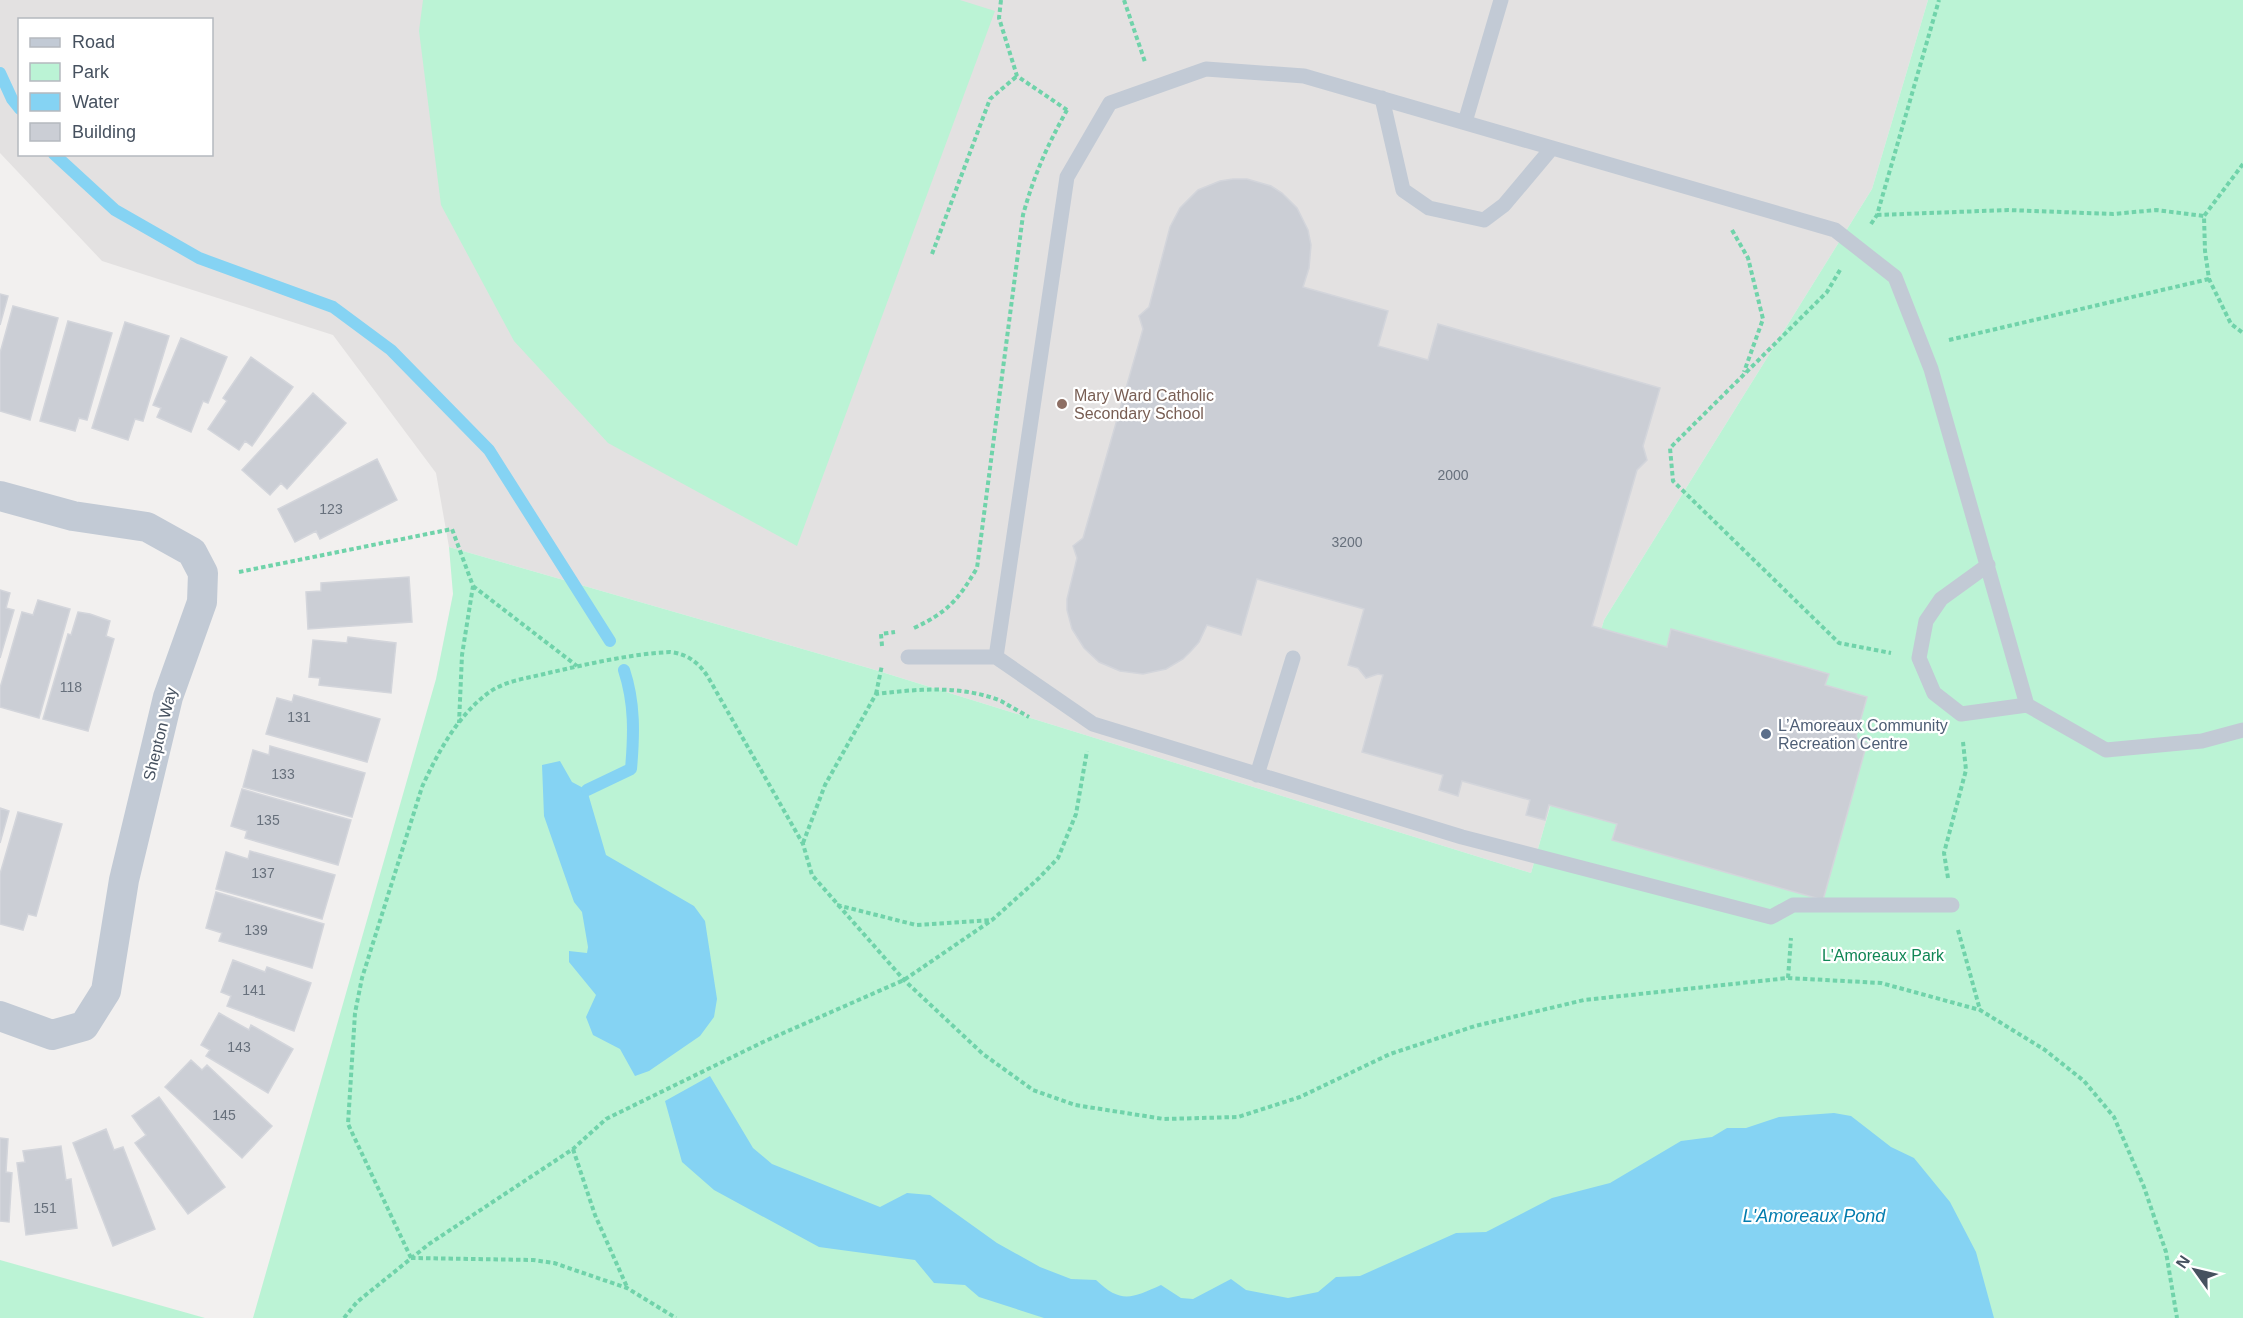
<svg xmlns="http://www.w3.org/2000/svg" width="2243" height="1318" viewBox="0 0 2243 1318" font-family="Helvetica,sans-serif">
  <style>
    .education { fill: #e3e1e1; fill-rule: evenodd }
    .green { fill: #bbf3d5 }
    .water { fill: #85d3f3 }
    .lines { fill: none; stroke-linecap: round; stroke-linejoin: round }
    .stream { stroke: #85d3f3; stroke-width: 12 }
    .building { fill: #cbced5; stroke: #d3d5db; stroke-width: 1.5 }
    .path { stroke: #70d3aa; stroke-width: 4; stroke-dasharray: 4.5 3; stroke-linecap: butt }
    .lane { stroke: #c2cad5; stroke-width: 15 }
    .street { stroke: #c2cad5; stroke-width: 30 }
    .education-dot { fill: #8d6e63; stroke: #fff; stroke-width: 2 }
    .service-dot { fill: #5c6f8a; stroke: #fff; stroke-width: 2 }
    .labels { text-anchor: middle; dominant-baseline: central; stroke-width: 4.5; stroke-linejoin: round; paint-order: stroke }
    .number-label { font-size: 14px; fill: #67707c }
    .education-label { font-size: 16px; fill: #785e54; stroke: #fff; text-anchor: start }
    .service-label { font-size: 16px; fill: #4e5e75; stroke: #fff; text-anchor: start }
    .street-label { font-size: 16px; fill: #46515f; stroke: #fff }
    .park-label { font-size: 16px; fill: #108655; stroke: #fff }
    .water-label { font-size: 18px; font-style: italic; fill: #037cae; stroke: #fff }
  </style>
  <rect width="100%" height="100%" fill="#f2f0ef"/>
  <path class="education" d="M0 0H1928L1872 189 1604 620 1531 873 872 669 449 547 436 473 333 335 102 261 0 153ZM20 20H212V154H20Z"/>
  <path class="green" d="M423 0H960L995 11 797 546 608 443 514 341 441 205 419 31Z
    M1928 0H2243V1318H253L436 679 453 594 449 547 872 669 1531 873 1604 620 1872 189Z
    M0 1260 205 1318H0Z"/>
  <path class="water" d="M560 761 572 782 587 790 606 855 694 906 705 921 717 999 714 1017 700 1036 649 1071 635 1076 620 1049 593 1035 586 1017 596 995 569 962V951L587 953 588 947 582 912 574 902 544 816 542 765Z
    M710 1076 753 1148 772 1164 880 1207 907 1193 930 1195 997 1243 1040 1267 1071 1279 1096 1280C1121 1304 1132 1298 1161 1285L1181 1298 1193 1299 1231 1279 1246 1290 1288 1298 1318 1292 1336 1277 1360 1276 1456 1233 1486 1232 1552 1198 1610 1183 1681 1141 1712 1137 1727 1128H1746L1779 1117 1834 1113 1851 1116 1891 1147 1914 1158 1950 1202 1976 1252 1994 1318H1044L979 1297 965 1285 934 1283 915 1260 819 1247 714 1190 682 1162 665 1101Z"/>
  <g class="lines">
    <path class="stream" d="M0 73 12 99 20 109
      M54 154 115 210 199 258 333 307 391 350 489 450 610 641
      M587 790 631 769C634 735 635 703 624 670"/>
  </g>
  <path class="building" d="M1233 179H1247L1271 186 1282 193 1297 208 1308 230 1311 245 1309 268 1303 287 1388 311 1378 346 1428 360 1438 324 1660 388 1643 446 1647 460 1637 470 1592 626 1667 647 1671 629 1829 674 1825 685 1867 697 1856 736 1858 740 1867 743 1823 900 1612 840 1617 824 1549 805 1545 820 1526 815 1530 800 1462 781 1458 796 1439 790 1443 775 1362 752 1383 675 1378 674 1366 678 1358 668 1348 665 1364 609 1257 579 1241 635 1207 625 1199 642 1191 651 1183 659 1166 669 1143 674 1120 671 1099 662 1084 648 1072 629 1067 610V599L1077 558 1073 546 1083 538 1143 329 1139 316 1149 307 1170 227 1180 208 1198 190 1220 181Z
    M0 294 8 296 0 325Z
    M13 306 58 318 30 420 0 411V353Z
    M68 321 112 333 87 420 79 418 75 431 40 421Z
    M125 322 169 336 143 421 135 419 128 440 92 428Z
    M181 338 227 357 208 403 203 401 191 432 157 417 161 408 153 405Z
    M251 357 293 387 252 446 245 441 239 450 208 429 227 401 223 398Z
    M313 393 346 423 287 489 281 483 270 495 242 470Z
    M377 459 397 500 320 539 316 531 295 542 278 509Z
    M409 577 412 622 308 629 306 592 321 591V583Z
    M0 590 10 593 6 608 14 610 0 658Z
    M38 600 70 609 39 718 0 707V688L22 612 33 615Z
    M78 612 90 614 110 621 106 636 114 639 88 731 43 719 68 634 71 635Z
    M348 637 396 643 391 693 319 685 320 678 309 677 313 640 347 643Z
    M294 695 380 719 367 762 266 734 277 698 292 702Z
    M270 746 365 773 352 817 243 787 253 750 269 755Z
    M242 789 351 820 338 865 245 838 247 831 231 826Z
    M0 808 9 811 0 843Z
    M18 812 62 824 36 916 28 914 23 930 0 924V874Z
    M250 851 335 875 322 919 216 889 226 852 248 859Z
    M216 892 324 924 312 968 219 941 222 933 206 928Z
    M233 960 265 972 267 967 311 983 294 1031 227 1006 231 996 221 992Z
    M219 1013 249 1030 251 1025 293 1049 268 1093 206 1056 210 1050 201 1045Z
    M191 1060 202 1070 207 1065 272 1126 242 1158 165 1087Z
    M159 1097 225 1187 188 1214 135 1143 146 1135 132 1116Z
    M106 1129 114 1150 123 1147 155 1229 113 1246 73 1143Z
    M0 1138 8 1139 6 1172 12 1173 9 1222 0 1221Z
    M61 1146 66 1180 71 1179 77 1228 26 1235 17 1163 25 1162 23 1151Z"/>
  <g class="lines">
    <path class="path" d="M1001 0 999 18 1017 76 1067 110
      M1124 0 1145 62
      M2243 164 2204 216 2205 251 2209 279 2231 324 2243 333
      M1877 215 2008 210 2113 214 2156 210 2204 216
      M1871 224 1877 215 1939 0
      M1732 230 1748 258 1763 319 1744 372
      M932 254 990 99 1017 76
      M1840 270 1827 292 1670 448 1673 481 1839 643 1891 653
      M1949 340 2209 279
      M239 572 452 529 473 586 462 655 459 723
      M473 586 577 666
      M914 628C948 612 958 600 977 568L1023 215C1034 175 1047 146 1067 110
      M882 646 881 634 895 632
      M876 694 882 665
      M803 843 825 785 876 694C917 689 962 685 1001 701 1010 706 1020 712 1029 717
      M1948 878 1944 853 1966 770 1963 742
      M837 905 916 925 992 920
      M1958 930 1980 1010
      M1788 978 1791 938
      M573 1149 595 1215 627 1287
      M411 1258 348 1124 355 1013 362 978 422 787C438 752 459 713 491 691 508 680 529 678 548 673 588 664 630 654 670 652 688 654 699 663 708 677L803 844 812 875 904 980 983 1054 1033 1090 1075 1105 1164 1119 1238 1117 1300 1097 1390 1054 1475 1026 1584 1000 1788 978 1881 983 1980 1010 2045 1050 2084 1081 2114 1117 2144 1187 2166 1252 2177 1318
      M411 1258 533 1260 554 1263 627 1288 676 1318
      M344 1318 357 1302 429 1244 573 1149 606 1119 763 1042 904 980 992 920 1039 878 1058 858 1076 814 1087 751"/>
    <path class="lane" d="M1382 98 1403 190 1429 208 1484 220 1504 205 1552 148
      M1465 122 1501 0
      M1988 565 1941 599 1926 621 1919 658 1934 693 1961 714 2027 705
      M908 657H996
      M1257 775 1293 658
      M1952 905H1793L1771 917 1462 837 1093 724 996 657 1067 177 1110 103 1206 69 1304 76 1835 230 1895 277 1931 369 2027 705 2106 750 2202 741 2243 730"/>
    <path class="street" d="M0 496 73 516 147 527 192 552 203 573 202 602 168 697 124 880 106 991 84 1026 52 1035 0 1016"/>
  </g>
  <circle class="education-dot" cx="1062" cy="404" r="6"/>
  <circle class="service-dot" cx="1766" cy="734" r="6"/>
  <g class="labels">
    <g class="number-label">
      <text x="1453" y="475">2000</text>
      <text x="331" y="509">123</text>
      <text x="1347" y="542">3200</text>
      <text x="71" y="687">118</text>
      <text x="299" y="717">131</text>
      <text x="283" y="774">133</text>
      <text x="268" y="820">135</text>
      <text x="263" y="873">137</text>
      <text x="256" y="930">139</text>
      <text x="254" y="990">141</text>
      <text x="239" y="1047">143</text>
      <text x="224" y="1115">145</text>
      <text x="45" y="1208">151</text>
    </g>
    <g class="education-label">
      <text x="1074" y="395">Mary Ward Catholic<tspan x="1074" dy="18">Secondary School</tspan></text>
    </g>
    <g class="service-label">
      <text x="1778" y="725">L’Amoreaux Community<tspan x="1778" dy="18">Recreation Centre</tspan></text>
    </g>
    <g class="street-label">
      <text transform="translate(160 734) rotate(-76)">Shepton Way</text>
    </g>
    <g class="park-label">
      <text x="1883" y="955">L'Amoreaux Park</text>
    </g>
    <g class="water-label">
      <text x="1814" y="1216">L'Amoreaux Pond</text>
    </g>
  </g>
  <rect x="18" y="18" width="195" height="138" fill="#ffffff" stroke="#b5b9bf" stroke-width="1.5"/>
  <rect x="30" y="38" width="30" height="9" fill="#c2cad5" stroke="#b5b9bf" stroke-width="1.5"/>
  <text x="72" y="48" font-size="18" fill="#46515f">Road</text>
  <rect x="30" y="63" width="30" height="18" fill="#bbf3d5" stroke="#b5b9bf" stroke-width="1.5"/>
  <text x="72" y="78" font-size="18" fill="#46515f">Park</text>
  <rect x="30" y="93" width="30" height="18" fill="#85d3f3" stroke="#b5b9bf" stroke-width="1.5"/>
  <text x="72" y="108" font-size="18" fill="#46515f">Water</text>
  <rect x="30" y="123" width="30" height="18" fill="#cbced5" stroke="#b5b9bf" stroke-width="1.5"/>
  <text x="72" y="138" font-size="18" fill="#46515f">Building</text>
  <g transform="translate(2195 1270) rotate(304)" stroke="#ffffff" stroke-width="4.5" paint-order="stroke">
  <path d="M0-4.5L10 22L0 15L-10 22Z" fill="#46515f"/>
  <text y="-9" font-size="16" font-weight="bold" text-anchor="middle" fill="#46515f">N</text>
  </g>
</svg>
